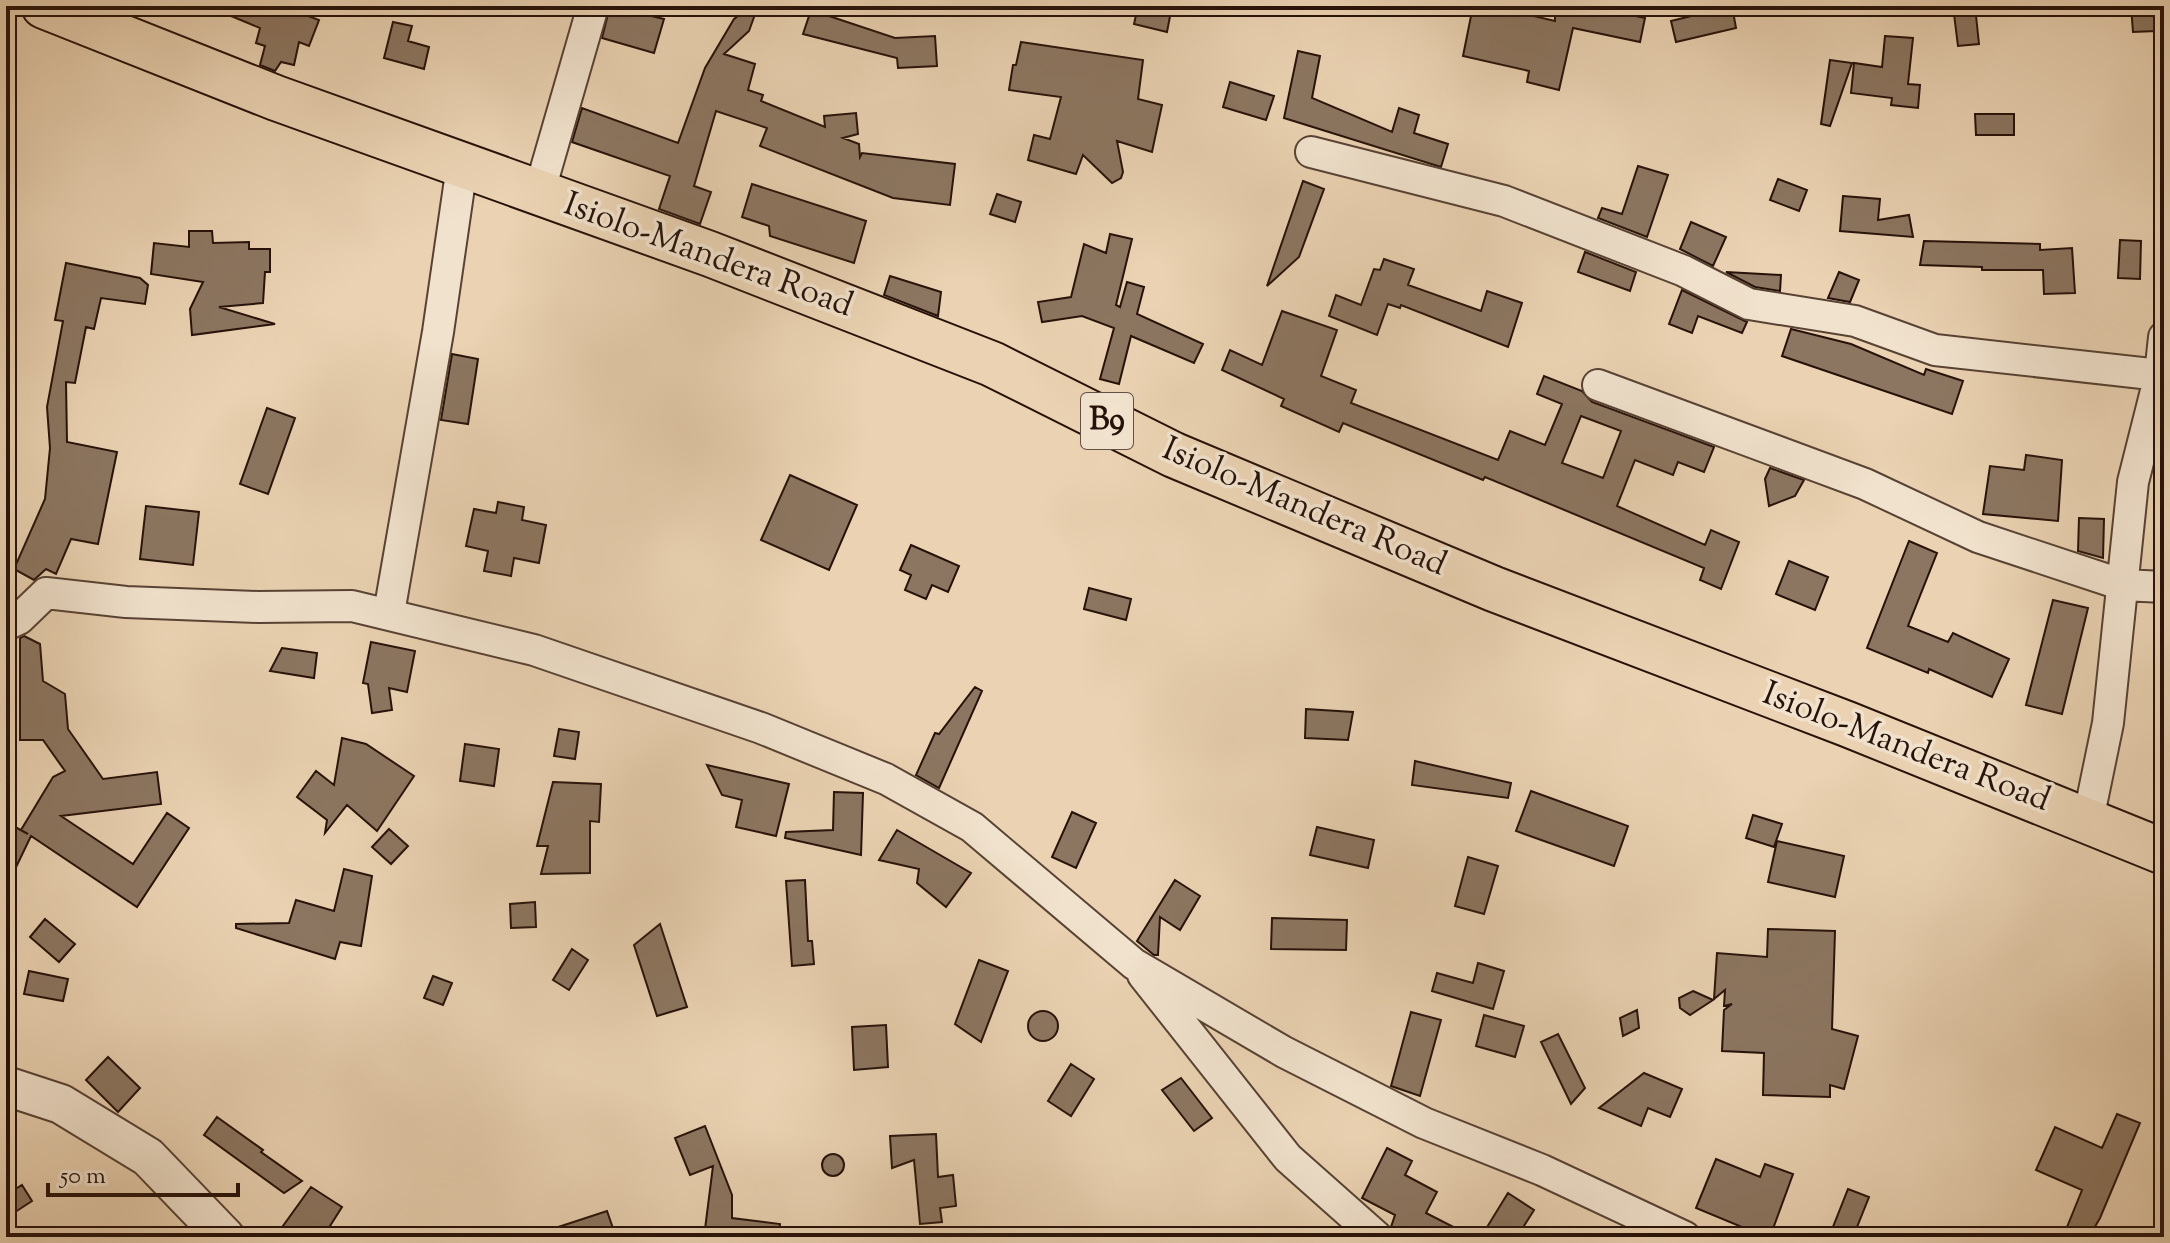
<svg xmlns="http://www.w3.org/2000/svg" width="2170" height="1243" viewBox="0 0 2170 1243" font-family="'Sorts Mill Goudy',serif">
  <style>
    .building { fill: #8c7661; stroke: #27120a; stroke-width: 2; fill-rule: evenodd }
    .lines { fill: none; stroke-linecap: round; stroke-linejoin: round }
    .minor-casing { stroke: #584234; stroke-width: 34 }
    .tertiary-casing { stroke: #584234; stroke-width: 42 }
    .trunk-casing { stroke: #27120a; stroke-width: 48 }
    .minor { stroke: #f1e2cd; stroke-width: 30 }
    .tertiary { stroke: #f1e2cd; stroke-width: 38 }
    .trunk { stroke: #ead2b2; stroke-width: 44 }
    .labels { text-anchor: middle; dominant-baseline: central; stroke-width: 7; stroke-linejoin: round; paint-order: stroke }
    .shield { fill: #f1e2cd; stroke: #645044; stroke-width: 2 }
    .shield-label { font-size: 32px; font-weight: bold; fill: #27120a }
    .street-label { font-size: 34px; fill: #27120a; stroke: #f1e2cd }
  </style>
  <rect width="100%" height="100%" fill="#ead2b2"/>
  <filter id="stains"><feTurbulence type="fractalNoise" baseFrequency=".0025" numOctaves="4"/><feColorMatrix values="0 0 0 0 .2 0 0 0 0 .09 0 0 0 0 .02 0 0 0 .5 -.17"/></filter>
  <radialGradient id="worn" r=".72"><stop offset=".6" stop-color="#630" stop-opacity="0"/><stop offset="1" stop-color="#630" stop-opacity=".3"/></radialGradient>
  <path class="building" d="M207 6H282L319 20 309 46 299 42 294 65 281 62 275 71 260 65 265 46 256 43 260 28Z
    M610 6 664 19 654 53 602 38Z
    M751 6H758L749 31 724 54 755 64 748 90 763 95 761 101 825 127 824 116 856 113 858 134 843 138 859 144 860 157 862 153 955 164 950 205 893 198 760 146 767 128 716 111 694 186 711 192 700 224 659 209 670 176 572 142 582 108 678 143 705 68 734 19Z
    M1138 6H1172L1167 32 1134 24Z
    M1473 6H1508V10L1555 21V6H1590L1645 18 1640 42 1573 28 1559 90 1527 82 1529 71 1463 56Z
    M1732 6 1736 28 1676 42 1671 21Z
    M1953 6H1975L1979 44 1958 46Z
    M2131 6H2154L2156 31 2133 32Z
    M811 10 895 38 935 36 937 66 898 68 897 58 803 34Z
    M393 22 412 26 408 41 429 47 424 69 384 58Z
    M1885 36 1913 38 1908 84 1920 85 1918 108 1891 105 1892 98 1851 93 1854 63 1882 67Z
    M1021 42 1143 60 1138 99 1162 105 1152 152 1117 141 1123 172 1121 178 1112 183 1083 155 1076 174 1028 160 1034 135 1050 139 1061 97 1009 90 1013 65H1016Z
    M1298 51 1320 56 1312 98 1392 132 1399 108 1419 115 1414 133 1448 144 1441 167 1284 118Z
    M1830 60 1852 63 1830 126 1821 124Z
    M1230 82 1274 96 1266 120 1223 107Z
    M1975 114H2014V135H1976Z
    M1638 166 1668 175 1647 237 1598 218 1602 208 1622 214Z
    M1778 179 1807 190 1799 211 1770 200Z
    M1303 181 1324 189 1299 257 1267 286Z
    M752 184 866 221 854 263 770 236 769 226 742 217Z
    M997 194 1021 202 1015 222 990 214Z
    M1843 196 1880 199 1878 220 1909 215 1913 237 1840 231Z
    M1691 222 1726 237 1713 266 1680 249Z
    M189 231H212L213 243 249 242V249H270V272H265L263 303 219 307 275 324 192 335 190 309 203 282 151 274 154 243 189 247Z
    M1110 234 1132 239 1116 305 1120 307 1127 282 1144 287 1137 314 1203 344 1194 363 1131 336 1119 384 1100 379 1114 328 1082 316 1042 322 1038 302 1071 297 1084 244 1106 253Z
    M2120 240 2141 241 2140 279 2118 278Z
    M1924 241 2040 244V250L2072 248 2075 293 2044 294 2043 270H1982V267L1920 265Z
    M1585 252 1636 272 1630 291 1578 272Z
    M1384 259 1414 269 1408 285 1481 311 1487 291 1522 303 1508 347 1401 305 1400 308 1388 304 1377 335 1329 316 1336 295 1361 305 1374 269 1380 270Z
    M66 263 140 278 148 285 145 304 101 298 94 329 86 327 75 383 66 382 67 442 117 452 98 544 71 539 56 574 46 569 34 580 14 569 45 499 50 448 47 407 63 321 55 320Z
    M1726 272 1781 275 1780 291 1755 287Z
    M1839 272 1859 280 1850 302 1828 298Z
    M890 276 941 292 938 316 884 295Z
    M1682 290 1747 322 1742 333 1698 316 1692 333 1669 324Z
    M1282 311 1337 330 1321 376 1356 390 1351 403 1498 460 1510 431 1545 445 1562 404 1537 394 1544 376 1582 391 1592 402 1714 447 1704 472 1678 462 1673 475 1635 460 1617 506 1705 545 1711 530 1739 542 1721 589 1700 580 1704 568 1485 477 1483 480 1343 423 1339 432 1281 406 1284 399 1222 370 1230 350 1262 365ZM1581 416 1621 431 1603 478 1562 463Z
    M1791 329 1851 344 1924 375 1926 369 1963 381 1952 414 1782 356Z
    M452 354 478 359 468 424 441 420Z
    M267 408 295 418 268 494 240 484Z
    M2026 455 2062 460 2058 521 1983 514 1990 466 2024 470Z
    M1770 468 1804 480 1795 496 1769 506 1765 479Z
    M790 475 857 505 829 570 761 540Z
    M498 502 524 507 522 520 546 525 539 563 514 558 511 576 484 571 488 551 466 546 474 509 496 513Z
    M146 506 199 512 193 565 140 559Z
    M2079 518 2104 519 2103 558 2078 551Z
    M1909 541 1937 553 1908 626 1948 642 1953 633 2009 659 1992 697 1929 669 1928 673 1867 648Z
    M911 545 959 566 948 592 932 585 926 599 905 590 911 575 900 570Z
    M1789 561 1828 577 1815 610 1776 594Z
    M1089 588 1131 599 1126 620 1084 609Z
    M2053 600 2088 608 2062 714 2026 705Z
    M24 636 40 644 43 681 65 694 68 729 103 779 157 772 161 804 61 816 133 864 167 813 189 828 137 907 31 836 6 888V822L28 834 21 830 53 777 65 771 43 740H20V638Z
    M371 642 415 651 407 692 389 688 392 710 372 713 368 684 363 683Z
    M282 648 317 653 314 678 270 671Z
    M975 687 982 691 939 788 916 775 935 733 939 734Z
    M1306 709 1353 712 1348 740 1305 738Z
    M559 729 579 732 575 759 554 756Z
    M342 738 366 744 414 776 377 831 347 805 325 833 327 820 297 797 316 771 334 785Z
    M465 744 499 749 494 786 460 781Z
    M1415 761 1511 783 1508 798 1412 785Z
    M707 765 789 784 776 836 736 827 742 800 722 795Z
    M553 782 601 784 599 822 590 821V873L541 874 548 846H537Z
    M1531 791 1628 826 1614 866 1516 831Z
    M834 792 863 793 861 855 785 838 786 832 833 830Z
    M1072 812 1096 823 1076 868 1052 857Z
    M1753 815 1782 824 1774 847 1746 838Z
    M1317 827 1374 840 1368 868 1310 855Z
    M389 829 408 846 391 864 372 847Z
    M897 830 971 873 946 907 917 883 919 869 879 860Z
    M1777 841 1844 856 1835 897 1768 882Z
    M1468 857 1498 866 1484 914 1455 906Z
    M344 869 372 876 361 946 340 942 335 959 236 928V924L289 923 296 900 334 911Z
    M805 880 808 941H812L814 964 792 966 786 881Z
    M1175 880 1200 896 1180 930 1160 917 1158 955H1154L1137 941Z
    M535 902 536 927 511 928 510 904Z
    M1272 918 1347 920 1346 950 1271 949Z
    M45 919 75 944 59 962 30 937Z
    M660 924 687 1007 657 1016 634 945Z
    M1768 929 1835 931 1832 1029 1858 1036 1844 1089 1830 1085V1097L1763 1095 1764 1053 1722 1051 1724 1010 1732 1004 1724 1006 1725 990 1714 999 1717 953 1767 957Z
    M572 949 588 960 569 990 553 980Z
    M979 960 1008 971 981 1042 955 1024Z
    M1478 963 1504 971 1493 1009 1432 991 1437 973 1473 983Z
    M29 971 68 979 63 1001 24 994Z
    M433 976 452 983 443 1005 424 998Z
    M1693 991 1713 1000 1690 1015 1680 1008 1679 998Z
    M1637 1010 1639 1028 1623 1036 1620 1018Z
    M1028 1026a15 15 0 1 1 30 0a15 15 0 1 1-30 0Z
    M1411 1012 1441 1020 1420 1096 1391 1086Z
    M1484 1015 1524 1026 1515 1057 1476 1046Z
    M886 1025 888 1067 854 1070 852 1027Z
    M1558 1034 1585 1088 1571 1104 1541 1042Z
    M108 1057 140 1088 118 1112 86 1080Z
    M1071 1064 1094 1079 1071 1116 1048 1101Z
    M1644 1073 1682 1089 1670 1117 1648 1108 1641 1126 1599 1108Z
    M1181 1078 1212 1118 1194 1131 1162 1090Z
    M2117 1114 2140 1123 2100 1218 2089 1237H2063L2082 1190 2036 1170 2055 1127 2102 1148Z
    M217 1117 263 1150 261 1152 302 1181 284 1193 204 1135Z
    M705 1126 732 1195V1218L780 1224 779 1237H704L713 1166 690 1175 675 1138Z
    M936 1134 938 1177 953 1175 956 1206 940 1208 942 1222 920 1224 914 1160 892 1168 890 1136Z
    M1387 1148 1412 1161 1405 1175 1437 1192 1426 1213 1473 1237H1411L1391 1227 1395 1215 1362 1198Z
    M822 1165a11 11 0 1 1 22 0a11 11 0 1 1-22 0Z
    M1716 1159 1760 1177 1765 1164 1793 1174 1770 1237 1740 1232 1742 1227 1696 1208Z
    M22 1185 32 1201 6 1218V1195Z
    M311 1187 342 1207 323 1237H275Z
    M1848 1189 1869 1197 1853 1237H1829Z
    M1508 1193 1534 1210 1517 1237H1481Z
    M607 1211 616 1237H541L540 1233Z"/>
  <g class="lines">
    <defs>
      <path id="minor" d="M1311 152 1504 201 1684 271 1749 304 1855 321 1935 350 2160 375
        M539 193 593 6
        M1598 385 1865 484 1978 537 2123 585 2164 587
        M389 613 438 332 462 166
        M6 625 19 619 46 593 126 602 258 607 352 606 534 650 761 728 886 779 972 827 1134 964 1284 1052 1424 1123 1542 1170 1685 1237
        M2088 820 2108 723 2133 482 2160 375 2164 337
        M1143 975 1288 1158 1377 1237"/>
      <path id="tertiary" d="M6 1086 61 1104 148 1157 225 1237"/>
      <path id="trunk" d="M44 6 276 98 710 254 992 364 1174 455 1494 589 1847 724 2164 852"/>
    </defs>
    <use href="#minor" class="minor-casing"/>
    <use href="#tertiary" class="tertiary-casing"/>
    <use href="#trunk" class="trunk-casing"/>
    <use href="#minor" class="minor"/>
    <use href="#tertiary" class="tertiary"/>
    <use href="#trunk" class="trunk"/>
  </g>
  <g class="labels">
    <rect class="shield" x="1081" y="393" width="52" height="56" rx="6"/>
    <g class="shield-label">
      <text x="1107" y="421">B9</text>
    </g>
    <g class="street-label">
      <text transform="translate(708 256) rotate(20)">Isiolo-Mandera Road</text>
      <text transform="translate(1304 508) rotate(23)">Isiolo-Mandera Road</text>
      <text transform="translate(1906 748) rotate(21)">Isiolo-Mandera Road</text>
    </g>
  </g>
  <rect width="2170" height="1243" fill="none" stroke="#ead2b2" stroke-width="32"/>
  <rect x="8" y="8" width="2154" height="1227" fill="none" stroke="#27120a" stroke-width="4"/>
  <rect x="16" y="16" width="2138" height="1211" fill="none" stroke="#27120a" stroke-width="2"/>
  <path d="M48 1183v12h190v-12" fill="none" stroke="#27120a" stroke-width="4"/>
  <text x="60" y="1183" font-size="24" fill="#27120a" stroke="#f1e2cd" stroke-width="6" paint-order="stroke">50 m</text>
  <rect width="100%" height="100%" filter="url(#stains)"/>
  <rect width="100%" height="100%" fill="url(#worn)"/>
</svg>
